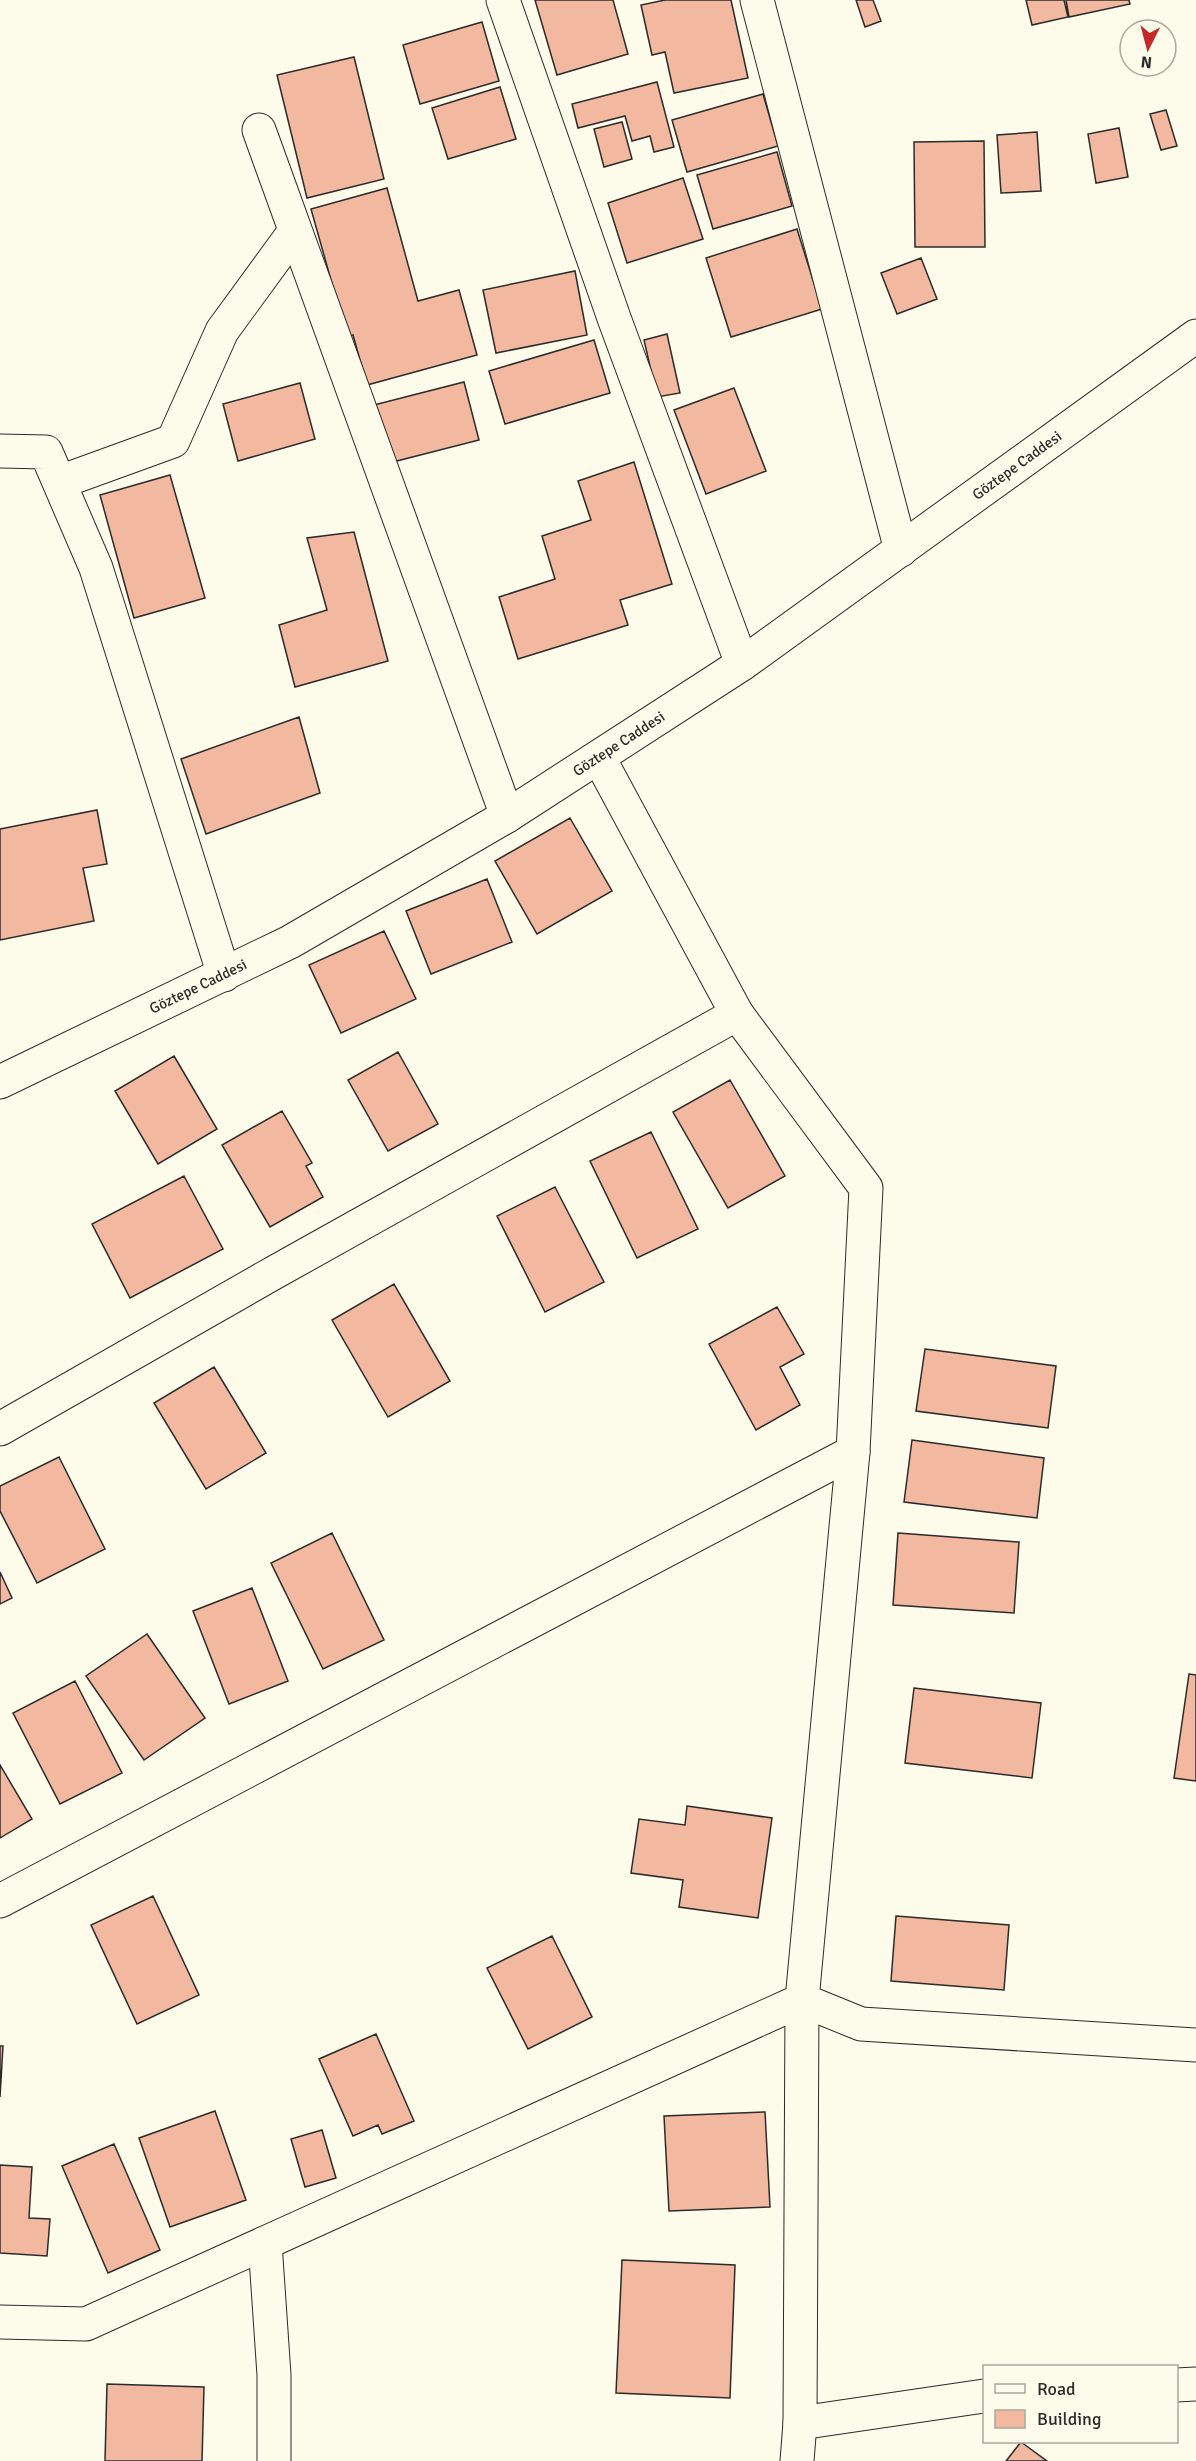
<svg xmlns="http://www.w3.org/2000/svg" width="1196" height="2461" viewBox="0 0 1196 2461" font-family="Signika,sans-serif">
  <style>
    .building { fill: #f2b8a0; stroke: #2b2b2b; stroke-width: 1.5 }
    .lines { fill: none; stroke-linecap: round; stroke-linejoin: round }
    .minor-casing { stroke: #2b2b2b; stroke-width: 35 }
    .minor { stroke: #fdfbea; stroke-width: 33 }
    .labels { text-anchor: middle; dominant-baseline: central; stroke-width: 4.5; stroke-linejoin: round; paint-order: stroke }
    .street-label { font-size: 15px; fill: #2b2b2b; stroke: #fdfbea }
  </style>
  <rect width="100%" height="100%" fill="#fdfbea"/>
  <path class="building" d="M535 0H613L628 54 557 75Z
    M665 0H731L748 78 674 93 665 52 652 55 641 5Z
    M856 0H873L881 21 865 27Z
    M1026 0H1064L1068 17 1032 25Z
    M1066 0H1129L1130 4 1069 17Z
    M482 22 499 81 420 104 403 45Z
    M354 57 384 179 307 198 277 75Z
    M657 82 674 147 654 152 650 136 632 141 625 116 578 128 572 104Z
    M500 87 516 139 448 159 432 108Z
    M763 94 778 146 687 172 672 120Z
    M1166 110 1177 146 1161 150 1150 114Z
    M622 122 632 159 604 167 594 129Z
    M1119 128 1128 177 1096 183 1088 134Z
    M1037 132 1041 191 1001 193 997 135Z
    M984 141 985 247H915L914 142Z
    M777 152 792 206 713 229 697 175Z
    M683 178 703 239 627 263 608 203Z
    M387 188 418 301 459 290 477 355 367 385 353 335 347 337 311 209Z
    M797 229 822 309 731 337 706 258Z
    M921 258 937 299 897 314 881 273Z
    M575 271 587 335 496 353 483 290Z
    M667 334 680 393 657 397 644 340Z
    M594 340 610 393 505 424 489 371Z
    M464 382 479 440 385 464 370 406Z
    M300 383 315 439 238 461 223 404Z
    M734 388 766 471 706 494 674 410Z
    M634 462 672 584 620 600 628 625 518 659 499 597 555 579 542 536 591 520 578 481Z
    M170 475 205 598 134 618 100 495Z
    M354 532 388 661 295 687 279 625 327 610 307 538Z
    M299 717 320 793 206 834 181 759Z
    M97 810 107 864 83 868 94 921 0 940V829Z
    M570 818 612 891 537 934 495 861Z
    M487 879 512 942 431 974 406 911Z
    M384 931 416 999 341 1033 309 965Z
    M398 1052 438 1124 388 1151 348 1080Z
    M174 1056 217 1129 158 1164 115 1091Z
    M730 1080 785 1176 728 1208 673 1112Z
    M282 1111 312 1163 306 1166 323 1197 270 1227 222 1145Z
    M651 1132 698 1229 637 1258 590 1161Z
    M184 1176 223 1249 130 1298 92 1224Z
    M555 1187 604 1282 545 1312 497 1216Z
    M394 1284 450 1381 388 1417 332 1320Z
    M777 1307 804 1354 780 1367 800 1405 756 1430 709 1344Z
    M925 1349 1056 1366 1048 1428 916 1411Z
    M214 1367 266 1453 206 1489 154 1403Z
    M912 1440 1044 1458 1037 1518 904 1502Z
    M59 1457 105 1549 37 1583 0 1511V1486Z
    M332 1533 384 1640 323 1669 271 1563Z
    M898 1533 1019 1542 1014 1613 893 1605Z
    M0 1572 12 1598 0 1604Z
    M252 1588 288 1681 229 1704 193 1611Z
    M147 1634 205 1718 144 1760 86 1676Z
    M1189 1674 1196 1675V1781L1174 1778Z
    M75 1681 122 1773 60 1804 13 1713Z
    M914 1688 1041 1703 1032 1778 905 1763Z
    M0 1765 32 1819 0 1838Z
    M687 1806 772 1818 758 1918 679 1907 683 1880 631 1873 639 1819 685 1825Z
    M153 1896 199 1995 137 2024 91 1925Z
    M896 1916 1009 1925 1004 1990 891 1981Z
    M552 1936 592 2017 528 2049 487 1968Z
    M376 2034 414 2121 382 2134 378 2125 353 2136 319 2059Z
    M0 2046H3L0 2097Z
    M215 2111 246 2200 170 2227 139 2138Z
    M765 2112 770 2207 669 2211 664 2116Z
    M322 2130 336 2178 305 2187 291 2139Z
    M114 2144 160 2250 108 2273 62 2166Z
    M0 2165 32 2167 29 2218 50 2219 47 2256 0 2253Z
    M622 2260 735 2265 730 2398 616 2393Z
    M107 2384 204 2387 202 2461H105Z
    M1021 2442 1047 2461H1006Z"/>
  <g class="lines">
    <defs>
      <g id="minor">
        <path d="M503 0 614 318 742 664"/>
        <path d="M757 0 901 550"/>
        <path d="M259 130 507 816"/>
        <path d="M0 451 46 452 96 568 224 975"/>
        <path d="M60 482 173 441 222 331 295 231"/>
        <path id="s1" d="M0 1082 290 942 507 816 742 664 1196 336"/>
        <path d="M0 1429 277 1271 737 1014"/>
        <path d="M0 1901 853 1452"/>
        <path d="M265 2243 274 2375V2461"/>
        <path d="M0 2322 86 2324 802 2000 853 1452 866 1188 737 1014 599 758"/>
        <path d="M1176 2385 1196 2384"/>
        <path d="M984 2396 800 2423 802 2000 861 2024 1196 2045"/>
        <path d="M797 2461 800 2423"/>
      </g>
    </defs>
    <use href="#minor" class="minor-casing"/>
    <use href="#minor" class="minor"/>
  </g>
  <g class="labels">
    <g class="street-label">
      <text stroke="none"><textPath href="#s1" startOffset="1192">Göztepe Caddesi</textPath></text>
      <text stroke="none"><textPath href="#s1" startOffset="706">Göztepe Caddesi</textPath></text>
      <text stroke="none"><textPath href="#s1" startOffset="220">Göztepe Caddesi</textPath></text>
    </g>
  </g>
  <rect x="983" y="2365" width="195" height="78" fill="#fdfbea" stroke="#a9a89e" stroke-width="1.5"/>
  <rect x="995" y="2384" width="30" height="9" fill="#fdfbea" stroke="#a9a89e" stroke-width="1.5"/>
  <text x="1037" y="2395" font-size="18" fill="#2b2b2b">Road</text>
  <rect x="995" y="2410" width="30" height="18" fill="#f2b8a0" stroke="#a9a89e" stroke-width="1.5"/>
  <text x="1037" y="2425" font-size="18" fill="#2b2b2b">Building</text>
  <g transform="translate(1148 48) rotate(186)"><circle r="28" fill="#fdfbea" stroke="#a9a89e" stroke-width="1.5"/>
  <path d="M0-4.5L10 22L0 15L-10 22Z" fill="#c62828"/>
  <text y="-9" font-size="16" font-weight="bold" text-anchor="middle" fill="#2b2b2b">N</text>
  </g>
</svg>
